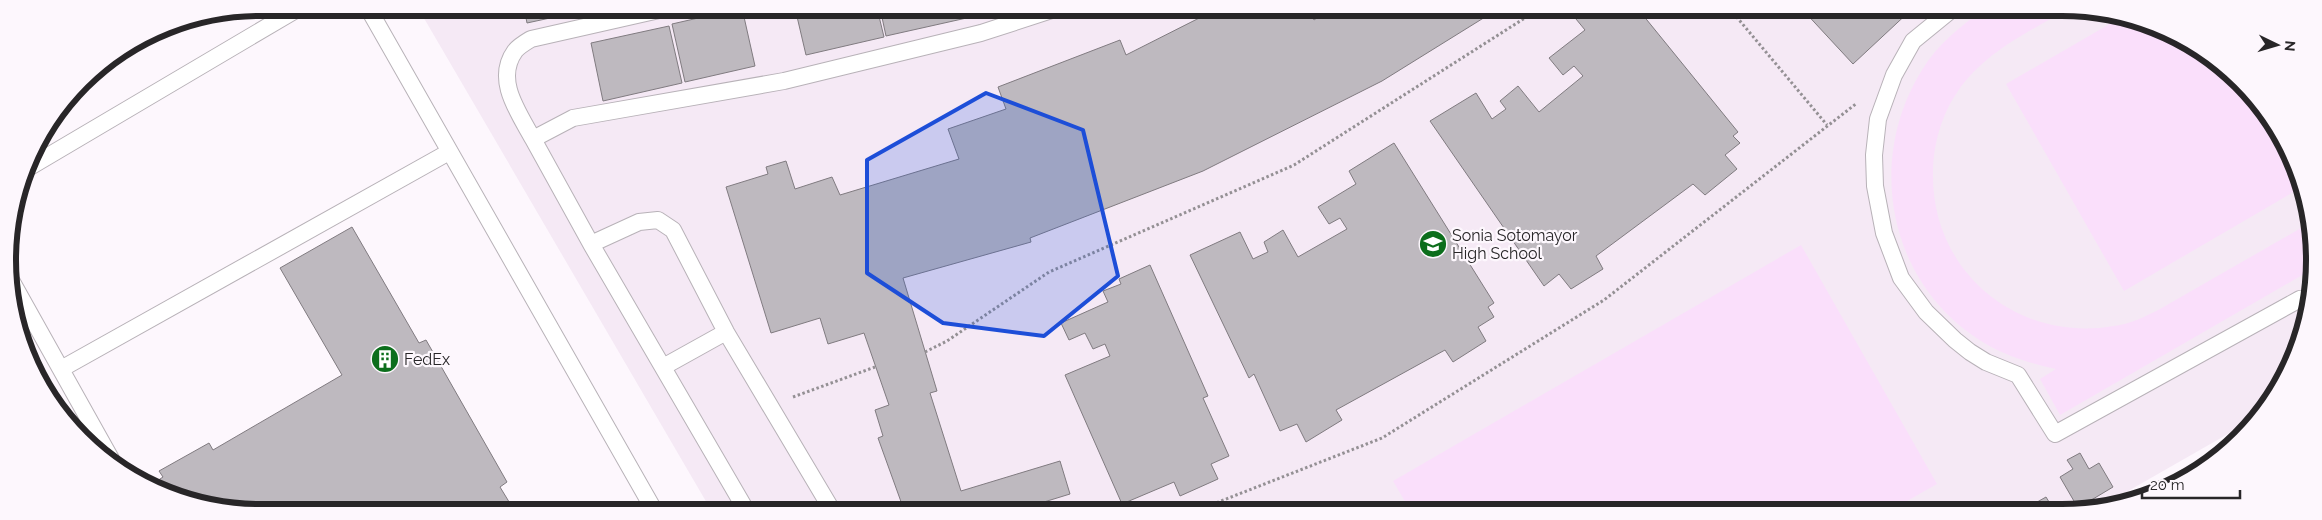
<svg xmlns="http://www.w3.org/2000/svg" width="2322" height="520" viewBox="0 0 2322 520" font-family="Raleway,sans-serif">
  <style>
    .built { fill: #f5e9f5 }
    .green { fill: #fadffb }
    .building { fill: #beb9bf; stroke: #807b80 }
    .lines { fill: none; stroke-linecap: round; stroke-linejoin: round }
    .service-casing { stroke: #b8b2b8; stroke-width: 18 }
    .path { stroke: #949094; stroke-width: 3; stroke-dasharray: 2.5 2.5; stroke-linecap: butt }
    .service { stroke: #fff; stroke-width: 16 }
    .marked { fill: #1d4ed8; fill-opacity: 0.2; stroke: #1d4ed8; stroke-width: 4; stroke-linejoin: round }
    .labels { text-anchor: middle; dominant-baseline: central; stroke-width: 4.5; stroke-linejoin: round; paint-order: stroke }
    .poi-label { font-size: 16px; fill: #282628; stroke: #fdf7fd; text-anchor: start }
    .rim { fill: none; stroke: #282628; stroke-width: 6 }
  </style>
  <rect width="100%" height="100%" fill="#fdf7fd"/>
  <path class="built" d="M418 8 2095 10 2188 41 2262 107 2306 195 2312 293 2288 372 2254 419 2095 510H711Z"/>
  <path class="green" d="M1984 10H2066C2027 33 1985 52 1958 91 1942 114 1933 144 1933 173 1931 272 2018 343 2114 326 2131 324 2146 316 2160 309L2308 224 2311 270 2060 415 2040 379 2056 369C2029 363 2002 355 1978 339 1888 280 1866 160 1922 70 1937 45 1960 26 1984 10Z
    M2120 18 2188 41 2262 107 2302 187 2124 291 2006 84Z
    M1801 245 1937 484 1891 510H1410L1393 481Z"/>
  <path class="building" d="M524 8H596L527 23Z
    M742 8 755 66 685 82 672 24Z
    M795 8H877L884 37 806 55Z
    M880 8H979L980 15 886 36Z
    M1217 9H1307L1314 20 1330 9H1498L1382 81 1203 171 1030 238 1031 242 903 278 937 391 930 393 961 491 1060 461 1070 494 1018 510H904L878 438 883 436 875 410 889 405 864 333 828 344 820 318 771 333 726 187 768 174 766 167 786 161 795 189 832 177 840 195 959 159 948 129 1006 109 998 87 1120 40 1126 55Z
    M1588 9H1638L1738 132 1733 136 1740 143 1725 155 1737 169 1705 195 1693 184 1596 256 1603 269 1571 289 1559 274 1544 286 1430 121 1476 93 1492 119 1506 109 1500 101 1518 86 1539 112 1583 76 1574 66 1563 75 1549 58 1585 30 1576 19Z
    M1802 9H1912L1853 64Z
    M669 26 682 83 603 101 591 43Z
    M1394 143 1494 303 1488 307 1494 317 1478 327 1486 341 1453 362 1445 350 1336 410 1342 420 1306 442 1297 424 1280 431 1254 374 1249 378 1190 255 1240 232 1253 259 1268 252 1264 242 1283 230 1298 257 1347 229 1340 218 1329 224 1318 207 1356 184 1349 171Z
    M352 227 419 343 426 340 507 482 500 487 514 510H227L151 485 163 477 159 471 209 443 213 450 342 375 280 268Z
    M1150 265 1208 396 1203 398 1229 456 1211 464 1218 479 1180 496 1174 482 1122 504 1065 375 1110 356 1105 344 1093 349 1085 333 1069 340 1061 323 1108 302 1103 291 1121 284 1119 279Z
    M2080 453 2089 469 2099 463 2113 487 2078 508 2060 477 2073 469 2067 460Z
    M2046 497 2054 510H2023Z"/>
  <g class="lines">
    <defs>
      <path id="service" d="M368 8 654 510
        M1951 10 1913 41 1894 75 1878 119 1874 155 1875 186 1884 233 1901 278 1926 312 1955 340 1970 352 1986 362 2018 375 2055 434 2300 299 2308 308
        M533 139C519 113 494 80 515 51 519 46 526 42 531 39L668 8
        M28 168 299 8
        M591 244 639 222 658 220 673 230 726 332 832 510
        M12 282 111 459
        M663 367 726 332
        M61 369 449 152
        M746 510 591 244 533 139 573 118 784 81 981 33 1058 8"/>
    </defs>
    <use href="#service" class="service-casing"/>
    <path class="path" d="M1730 9 1827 125
      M925 352 947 341 1049 272 1294 165 1539 9
      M793 397 875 367
      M1198 510 1382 438 1604 300 1857 103"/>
    <use href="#service" class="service"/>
  </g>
  <path class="marked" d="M986 93 1083 130 1118 276 1044 336 943 323 867 273V160Z"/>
  <defs>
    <symbol id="school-disc" viewBox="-11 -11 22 22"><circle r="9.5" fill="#0c6e1c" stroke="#fdf7fd"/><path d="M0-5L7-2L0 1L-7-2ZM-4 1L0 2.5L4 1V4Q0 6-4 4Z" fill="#fff"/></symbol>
    <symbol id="building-disc" viewBox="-11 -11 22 22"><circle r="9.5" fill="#0c6e1c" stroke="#fdf7fd"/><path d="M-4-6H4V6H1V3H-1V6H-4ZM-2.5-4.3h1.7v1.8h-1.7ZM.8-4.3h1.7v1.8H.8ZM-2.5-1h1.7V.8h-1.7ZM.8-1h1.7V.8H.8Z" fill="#fff"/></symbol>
  </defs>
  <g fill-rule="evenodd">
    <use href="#school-disc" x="1417" y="228" width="32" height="32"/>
    <use href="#building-disc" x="369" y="343" width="32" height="32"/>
  </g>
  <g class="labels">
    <g class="poi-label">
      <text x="1452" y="235">Sonia Sotomayor<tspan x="1452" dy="18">High School</tspan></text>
      <text x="404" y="359">FedEx</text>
    </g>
  </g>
  <path d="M0 0H2322V520H0ZM260 16H2062A244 244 0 0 1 2306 260V260A244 244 0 0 1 2062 504H260A244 244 0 0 1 16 260V260A244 244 0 0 1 260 16Z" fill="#fdf7fd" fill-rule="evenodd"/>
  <path class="rim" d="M260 16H2062A244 244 0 0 1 2306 260V260A244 244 0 0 1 2062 504H260A244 244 0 0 1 16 260V260A244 244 0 0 1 260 16Z"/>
  <g transform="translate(2277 45) rotate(95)" stroke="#fdf7fd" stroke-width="4" paint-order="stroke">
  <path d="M0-4L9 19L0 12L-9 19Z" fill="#282628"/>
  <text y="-8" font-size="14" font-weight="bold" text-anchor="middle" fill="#282628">N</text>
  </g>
  <path d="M2142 490v8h98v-8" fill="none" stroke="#282628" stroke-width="2.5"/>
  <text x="2150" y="490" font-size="15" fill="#282628" stroke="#fdf7fd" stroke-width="4" paint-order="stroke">20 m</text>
</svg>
